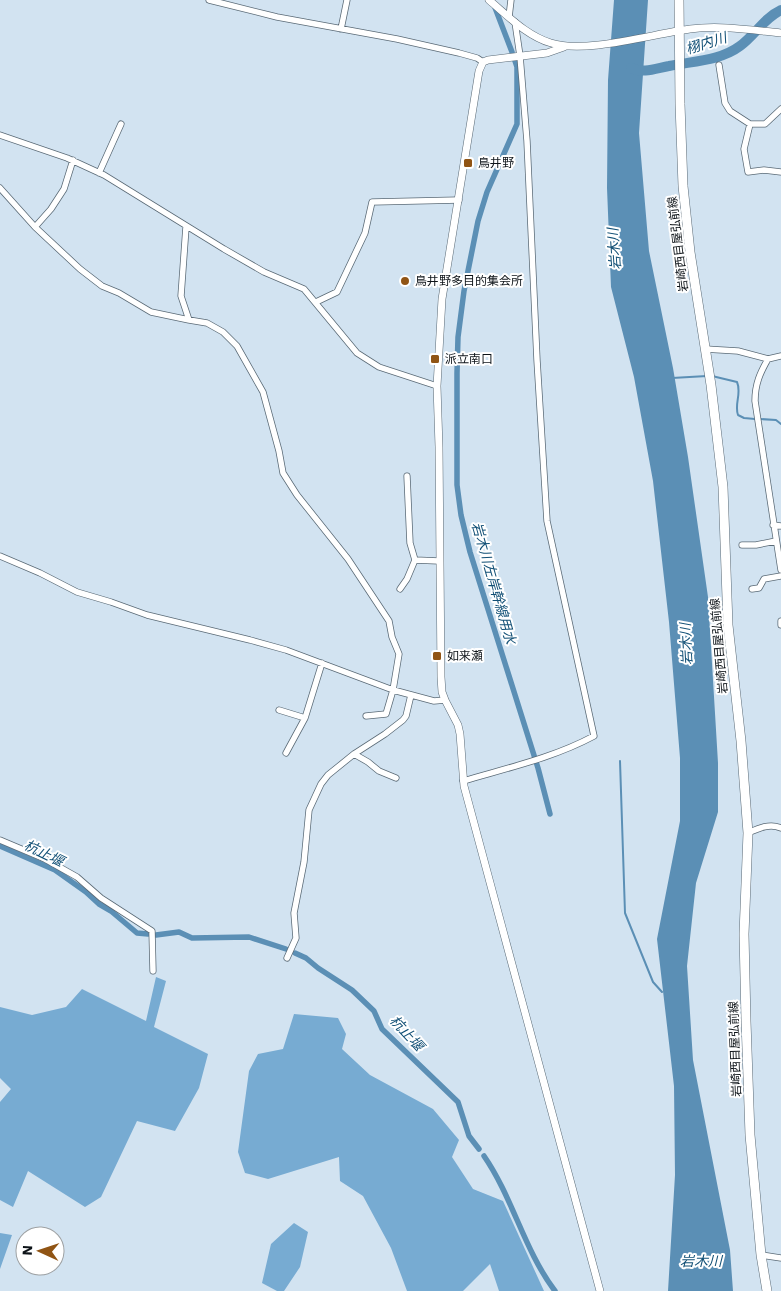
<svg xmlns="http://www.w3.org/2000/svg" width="781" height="1291" viewBox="0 0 781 1291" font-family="'Work Sans','Noto Sans JP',sans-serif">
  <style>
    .forest { fill: #77abd2 }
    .water { fill: #5b8fb5 }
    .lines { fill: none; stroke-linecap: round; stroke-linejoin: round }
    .stream { stroke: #5b8fb5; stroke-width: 2 }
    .canal { stroke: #5b8fb5; stroke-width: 5.5 }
    .river { stroke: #5b8fb5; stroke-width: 10 }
    .minor-casing { stroke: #5a6a76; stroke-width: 7 }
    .tertiary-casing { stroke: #5a6a76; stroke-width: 8 }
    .primary-casing { stroke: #5a6a76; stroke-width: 10 }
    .minor { stroke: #fff; stroke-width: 5.5 }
    .tertiary { stroke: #fff; stroke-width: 7 }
    .primary { stroke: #fff; stroke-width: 9 }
    .poi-dot { fill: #905414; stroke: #fff; stroke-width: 2 }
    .labels { text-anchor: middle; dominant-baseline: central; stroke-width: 4; stroke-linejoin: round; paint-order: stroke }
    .poi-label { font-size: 12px; fill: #0d1318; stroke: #fff; text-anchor: start }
    .street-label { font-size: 12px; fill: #0d1318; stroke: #fff }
    .water-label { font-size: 14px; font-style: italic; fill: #125076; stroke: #fff }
  </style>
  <rect width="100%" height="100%" fill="#d2e3f1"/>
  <path class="forest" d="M156 977 166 981 154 1027 208 1054 199 1088 175 1131 137 1121 101 1197 85 1207 28 1171 13 1207 0 1200V1102L11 1089 0 1078V1007L32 1015 66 1007 82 989 146 1021Z
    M294 1014 338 1018 346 1034 342 1049 370 1075 433 1109 459 1140 452 1157 473 1189 503 1201 544 1291H499L490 1264 463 1291H407L391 1248 363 1196 340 1181 339 1157 268 1179 245 1173 238 1152 249 1071 258 1054 283 1049Z
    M294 1223 308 1232 300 1267 284 1291H277L262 1283 271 1244Z
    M0 1233 12 1235 0 1269Z"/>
  <path class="water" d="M614 0H648L639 133 649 251 673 368 688 457 708 597 718 763V812L696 883 687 966 693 1060 730 1250 733 1291H668L675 1175 674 1086 657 939 680 821V758L669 622 653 481 634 377 611 287 607 188 608 80Z"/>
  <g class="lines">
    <path class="stream" d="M712 376 737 382C742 393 734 404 738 415L744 418 755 419
      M672 378 707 376
      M760 419 776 420 781 424
      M620 761 625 913 653 982 662 992"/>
    <path class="canal" d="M494 5 512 52
      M515 61 517 67V124L487 192 478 221 464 291 458 337 457 373V485L461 515 470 552 538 768 550 814
      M0 846 55 870 86 892 99 904 111 911 137 933 148 934
      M156 935 179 932 192 938 249 937 286 949
      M295 953 306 958 318 968 352 990 374 1011 382 1029 458 1102 469 1136 479 1149
      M484 1156C513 1198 524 1250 555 1291"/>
    <path class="river" d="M631 68C643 74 657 68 669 66 693 61 720 61 740 46 755 35 764 18 781 10"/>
    <defs>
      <path id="minor" d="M209 0 277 17 397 39 459 53 477 58 483 62
        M509 17 511 0
        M341 29 347 0
        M719 65 725 103 730 111 750 124H765L781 109
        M750 124 744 149 748 172 764 170 781 172
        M0 135 67 158 104 175 224 249 264 272 304 289 357 353 379 367 437 386
        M99 173 121 124
        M0 188 35 227 80 269 102 286 119 293 151 312 189 320
        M35 227 51 209 64 189 73 160
        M186 227 181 296 189 320 207 323 223 332 237 346 263 392 279 451 283 473 297 495 348 559 389 621 392 637 399 654 393 690 386 714 366 716
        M316 302 337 292 365 233 372 202 459 200
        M705 349 738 351 768 359
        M781 356 768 359C760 373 755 384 755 401L781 570
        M773 525 781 526
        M742 545H756L776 541
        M0 556 40 573 77 592 111 602 147 615 250 640 286 650 393 690 434 701 445 700
        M415 560 439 561
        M400 589 407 579 415 560 410 543 407 476
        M752 589 759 588 764 579 781 576
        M781 621V625
        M279 710 305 718
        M286 753 305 718 322 663
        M354 754 368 762 379 771 396 778
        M463 781C507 768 553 758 594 736L547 521 537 360 527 141 520 56 515 22
        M748 833C759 828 770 823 781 828
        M0 840 45 859 77 877 101 898 152 931 153 971
        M287 958 296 938 294 913 304 862 309 810 321 784 328 775 354 754 385 734 403 720 406 716 411 695
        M761 1255 781 1258"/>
      <path id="tertiary" d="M489 0C508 16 527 36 551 43 586 54 652 34 690 29 720 25 751 30 781 33
        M564 47 547 53 488 60 483 62 479 71 442 299 437 386 439 447 441 677 442 692 445 700 458 725 460 734 464 786 600 1291"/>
      <path id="primary" d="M679 0 680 104 683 186 690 252 711 385 723 487 728 625 741 741 748 833 744 934 746 1021 750 1135 761 1255 767 1291"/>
    </defs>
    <use href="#minor" class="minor-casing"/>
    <use href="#tertiary" class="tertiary-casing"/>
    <use href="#primary" class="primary-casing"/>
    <use href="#minor" class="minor"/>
    <use href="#tertiary" class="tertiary"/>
    <use href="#primary" class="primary"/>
  </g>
  <g class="poi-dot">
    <rect x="463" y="158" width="10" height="10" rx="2.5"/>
    <circle cx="405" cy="281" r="5"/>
    <rect x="430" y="354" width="10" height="10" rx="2.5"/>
    <rect x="432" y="651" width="10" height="10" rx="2.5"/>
  </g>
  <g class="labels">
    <g class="poi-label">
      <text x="478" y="163">鳥井野</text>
      <text x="415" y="281">鳥井野多目的集会所</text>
      <text x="445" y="359">派立南口</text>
      <text x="447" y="656">如来瀬</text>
    </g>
    <g class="street-label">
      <text transform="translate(678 244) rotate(-97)">岩崎西目屋弘前線</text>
      <text transform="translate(719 646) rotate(-95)">岩崎西目屋弘前線</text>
      <text transform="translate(735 1049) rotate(-92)">岩崎西目屋弘前線</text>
    </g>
    <g class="water-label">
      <text transform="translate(706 43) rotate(-17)">栩内川</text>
      <text transform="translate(614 249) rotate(-94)">岩木川</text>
      <text transform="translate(494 583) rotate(74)">岩木川左岸幹線用水</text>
      <text transform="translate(686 644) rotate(-93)">岩木川</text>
      <text transform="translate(44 853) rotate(26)">杭止堰</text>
      <text transform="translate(407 1033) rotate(47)">杭止堰</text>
      <text x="701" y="1261">岩木川</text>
    </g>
  </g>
  <g transform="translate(40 1251) rotate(273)"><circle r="24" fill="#ffffff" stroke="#9ea1a3"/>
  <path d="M0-4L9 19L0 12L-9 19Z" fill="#905414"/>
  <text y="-8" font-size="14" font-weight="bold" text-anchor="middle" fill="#0d1318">N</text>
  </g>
</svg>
